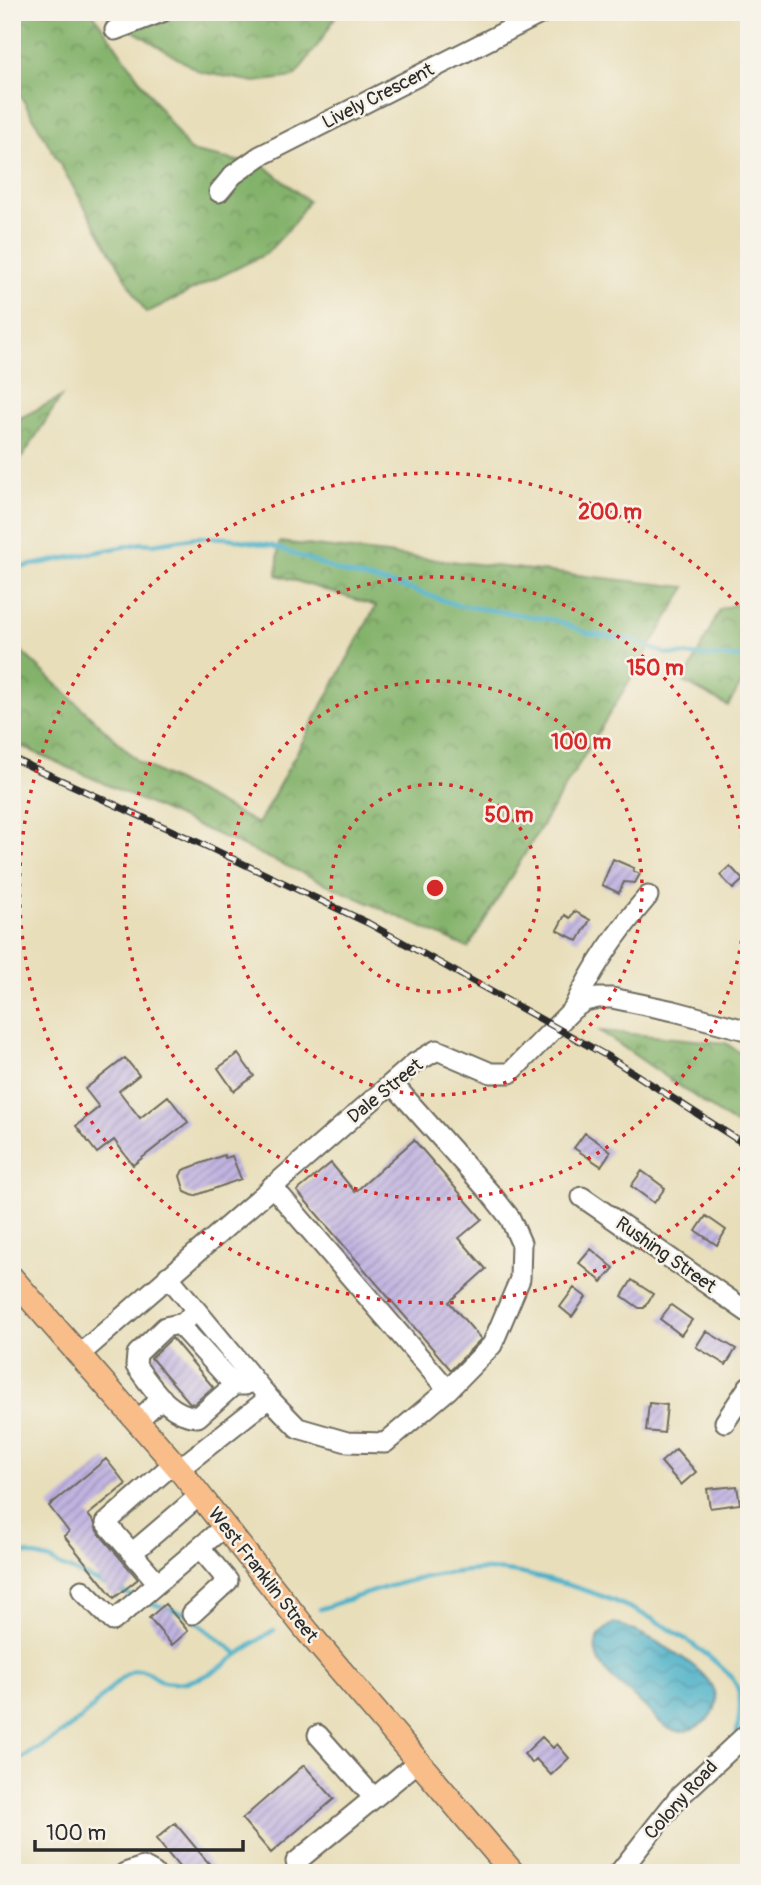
<svg xmlns="http://www.w3.org/2000/svg" width="761" height="1885" viewBox="0 0 761 1885" font-family="Pangolin,sans-serif">
  <style>
    .forest { fill: url(#forest-crowns); stroke: #576e4b; stroke-width: 2 }
    .water { fill: url(#water-waves); stroke: #3a6e7a; stroke-width: 2 }
    .lines { fill: none; stroke-linecap: round; stroke-linejoin: round }
    .stream { stroke: #49b0c8; stroke-width: 4.5 }
    .building { fill: url(#building-hatch) }
    .minor-casing { stroke: #6d6a5d; stroke-width: 23 }
    .major-casing { stroke: #6d6a5d; stroke-width: 26 }
    .minor { stroke: #fff; stroke-width: 19 }
    .major { stroke: #f8bd88; stroke-width: 23 }
    .rail-casing { stroke: #2b2b2b; stroke-width: 7 }
    .rail { stroke: #f7f3e8; stroke-width: 4.5; stroke-dasharray: 13; stroke-linecap: butt }
    .ring { fill: none; stroke: #d62828; stroke-width: 3.5; stroke-dasharray: 3.5 7 }
    .labels { text-anchor: middle; dominant-baseline: central; stroke-width: 5; stroke-linejoin: round; paint-order: stroke }
    .street-label { font-size: 19px; fill: #2b2b2b; stroke: #f7f3e8 }
    .centre { fill: #d62828; stroke: #f7f3e8; stroke-width: 3.5 }
    .ring-label { font-size: 21px; text-anchor: middle; font-weight: bold; fill: #d62828; stroke: #f7f3e8; stroke-width: 5; stroke-linejoin: round; paint-order: stroke }
  </style>
  <defs>
    <pattern id="forest-crowns" width="20" height="18" patternUnits="userSpaceOnUse" patternTransform="scale(1.75)"><rect width="20" height="18" fill="#83b26b"/><path d="M2 6a3 3 0 1 1 6 0M12 15a3 3 0 1 1 6 0" fill="none" stroke="#6b9158"/></pattern>
    <pattern id="water-waves" width="16" height="10" patternUnits="userSpaceOnUse" patternTransform="scale(1.75)"><rect width="16" height="10" fill="#49b0c8"/><path d="M0 5q4-4 8 0t8 0" fill="none" stroke="#3d8fa3"/></pattern>
    <pattern id="building-hatch" width="6" height="6" patternUnits="userSpaceOnUse" patternTransform="scale(1.75)"><rect width="6" height="6" fill="#c1b4e1"/><path d="M-1 1l2-2M0 6l6-6M5 7l2-2" fill="none" stroke="#9d93b7"/></pattern>
  </defs>
  <rect width="100%" height="100%" fill="#f7f3e8"/>
  <filter id="ink" filterUnits="userSpaceOnUse"><feTurbulence type="fractalNoise" baseFrequency=".0143" numOctaves="2"/><feDisplacementMap in="SourceGraphic" scale="14" xChannelSelector="R" yChannelSelector="G"/><feConvolveMatrix kernelMatrix="1 2 1 2 8 2 1 2 1" color-interpolation-filters="sRGB"/></filter>
  <filter id="wash" filterUnits="userSpaceOnUse"><feTurbulence type="fractalNoise" baseFrequency=".00686" numOctaves="4" result="noise"/><feDisplacementMap in="SourceGraphic" scale="28" xChannelSelector="R" yChannelSelector="G"/><feGaussianBlur stdDeviation="1.57" result="paint"/><feColorMatrix in="noise" values="0 0 0 0 0 0 0 0 0 0 0 0 0 0 0 0 0 1.4 0 .05"/><feComposite in="paint" operator="in"/></filter>
  <g filter="url(#wash)">
    <rect width="100%" height="100%" fill="#e8deba"/>
    <path class="forest" d="M12 12H92L190 151 266 167 308 201 292 226 266 254 146 313 12 81Z
      M103 12H338L321 41 294 77 255 82 200 72Z
      M61 397 12 473V422Z
      M279 542 686 587 468 948 12 742V633L17 647 139 762 258 824 376 606 277 575Z
      M749 600V671L728 706 684 682 720 609Z
      M600 1031 726 1043 749 1060V1134Z"/>
    <path class="water" d="M614 1623C641 1631 702 1663 714 1690 726 1715 691 1738 669 1729 659 1724 651 1712 642 1704 620 1685 568 1650 614 1623Z"/>
    <g class="lines">
      <path class="stream" d="M12 569 142 543 153 544 198 537 228 538 273 546 341 572 407 588 457 605 555 620 587 633 631 640 667 654 749 658
        M12 1550 51 1560 56 1564 106 1585
        M117 1590 135 1597
        M146 1602 188 1614
        M320 1609C373 1591 425 1572 481 1570 505 1569 526 1574 549 1580 606 1594 657 1616 703 1652 713 1660 726 1670 734 1681 744 1696 739 1717 737 1733
        M194 1620 238 1654
        M741 1748 749 1756
        M12 1764C37 1749 62 1735 84 1716 97 1704 116 1679 131 1672 147 1665 151 1677 164 1682 171 1684 179 1683 186 1682 219 1676 245 1646 274 1630"/>
    </g>
    <g id="blocks">
      <path class="building" d="M613 859 634 868 633 871 640 874 635 883 624 882 619 893 602 885Z
        M730 866 743 880 733 889 720 875Z
        M574 911 590 920 578 941 557 930 565 915 570 918Z
        M238 1054 254 1076 234 1091 218 1068Z
        M125 1058 139 1075 119 1091 140 1118 168 1096 188 1122 133 1165 114 1140 97 1153 76 1126 99 1107 85 1089Z
        M585 1133 611 1151 601 1166 574 1148Z
        M414 1140 482 1219 459 1238 486 1269 449 1302 481 1339 451 1370 297 1191 331 1163 355 1192Z
        M224 1155 225 1158 232 1156 241 1179 194 1196 185 1192 180 1176 183 1170Z
        M642 1171 665 1188 654 1203 631 1186Z
        M706 1216 726 1230 717 1245 696 1231Z
        M591 1249 614 1268 602 1282 579 1263Z
        M632 1280 653 1294 644 1308H639L622 1296Z
        M574 1288 586 1297 572 1317 560 1307Z
        M671 1305 692 1320 681 1335 660 1319Z
        M706 1331 736 1349 726 1365 696 1347Z
        M172 1338 213 1387 194 1404 190 1403 151 1358Z
        M649 1403 667 1405 664 1433 646 1431Z
        M676 1449 696 1472 681 1485 661 1462Z
        M106 1459 126 1484 88 1515 94 1522 97 1531 138 1579 114 1598 64 1536 69 1532 49 1506Z
        M737 1486 740 1504 710 1508 707 1489Z
        M165 1604 188 1631 172 1645 149 1618Z
        M542 1737 553 1748 557 1744 569 1758 551 1775 536 1759 532 1763 524 1754Z
        M304 1765 334 1799 271 1853 242 1819Z
        M175 1823 217 1873H184L156 1839Z"/>
    </g>
  </g>
  <g filter="url(#ink)">
    <use href="#blocks" fill-opacity="0" stroke="#6d6a5d" stroke-width="2"/>
    <g class="lines">
      <defs>
        <path id="minor" d="M115 30 162 12
          M219 192 233 175 260 156 544 12
          M573 1009C593 966 617 932 648 896
          M392 1083 491 1194 510 1218 521 1243 520 1279 492 1345 448 1390
          M582 1197 749 1313
          M168 1276 269 1398 179 1469
          M190 1316 184 1323 185 1331 234 1385H245
          M184 1323 165 1327 137 1354 136 1366C153 1388 168 1415 198 1417L234 1385
          M79 1355 415 1063 437 1050 491 1073H510L573 1009 585 1001 598 998H612L674 1011 749 1031
          M269 1398 298 1428 347 1442 385 1443 448 1390 272 1186
          M137 1421 162 1398
          M725 1422 749 1386
          M174 1463 106 1523 158 1583 225 1526
          M132 1553 200 1495
          M82 1590 113 1621 158 1583
          M192 1614 228 1581 200 1548
          M318 1735 374 1798
          M296 1862 419 1761
          M125 1873 143 1867 154 1873
          M619 1873 678 1798 749 1732"/>
        <path id="major" d="M12 1278 179 1469 308 1632 513 1873"/>
      </defs>
      <use href="#minor" class="minor-casing"/>
      <use href="#major" class="major-casing"/>
      <use href="#minor" class="minor"/>
      <use href="#major" class="major"/>
      <defs>
        <path id="rail" d="M12 758 206 846 368 923 607 1056 749 1147"/>
      </defs>
      <use href="#rail" class="rail-casing"/>
      <use href="#rail" class="rail"/>
    </g>
  </g>
  <g class="ring">
    <circle cx="435" cy="888" r="104"/>
    <circle cx="435" cy="888" r="207"/>
    <circle cx="435" cy="888" r="311"/>
    <path d="M748 1160A415 415 0 1 1 748 616"/>
  </g>
  <g class="labels">
    <g class="street-label">
      <text transform="translate(378 96) rotate(-27)">Lively Crescent</text>
      <text transform="translate(385 1091) rotate(-39)">Dale Street</text>
      <text transform="translate(666 1255) rotate(35)">Rushing Street</text>
      <text transform="translate(263 1575) rotate(52)">West Franklin Street</text>
      <text transform="translate(681 1800) rotate(-48)">Colony Road</text>
    </g>
  </g>
  <circle cx="435" cy="888" r="10" class="centre"/>
  <g class="ring-label">
    <text x="610" y="519">200 m</text>
    <text x="655" y="675">150 m</text>
    <text x="581" y="749">100 m</text>
    <text x="509" y="822">50 m</text>
  </g>
  <rect width="761" height="1885" fill="none" stroke="#f7f3e8" stroke-width="42"/>
  <path d="M35 1840v10h208v-10" fill="none" stroke="#2b2b2b" stroke-width="3.5"/>
  <text x="46" y="1840" font-size="21" fill="#2b2b2b" stroke="#f7f3e8" stroke-width="5" paint-order="stroke">100 m</text>
</svg>
